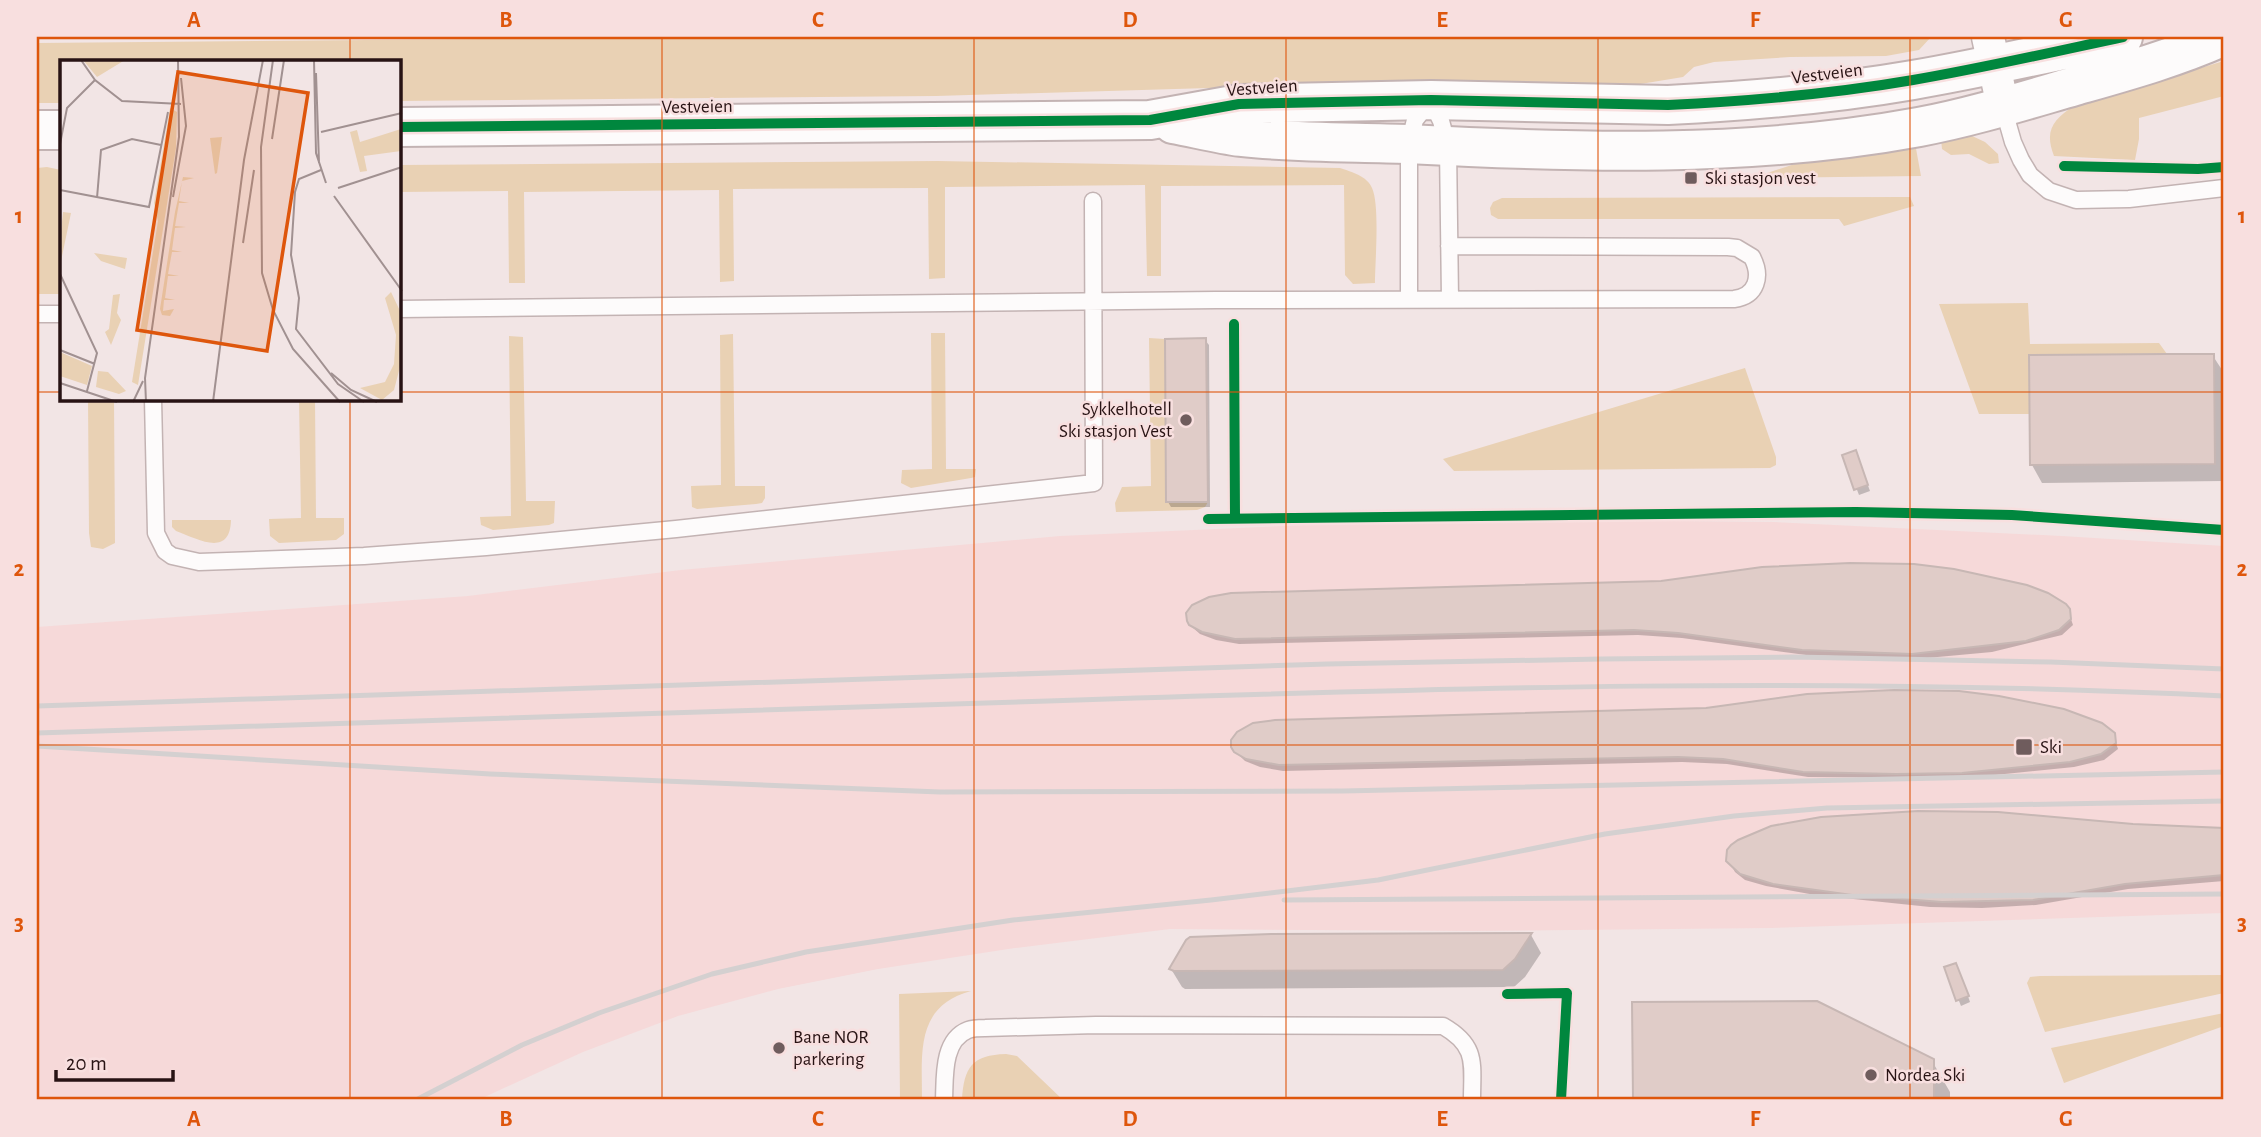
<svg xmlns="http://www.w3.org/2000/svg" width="2261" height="1137" viewBox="0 0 2261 1137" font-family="'Alegreya Sans',sans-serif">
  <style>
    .built { fill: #f6d9d9 }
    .green { fill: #e9d1b4 }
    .shadow { fill: #0003 }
    .building { fill: #e0ccc8; stroke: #c7b7b4; stroke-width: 2 }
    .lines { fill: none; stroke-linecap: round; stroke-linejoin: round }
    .lane-casing { stroke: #c3b3b3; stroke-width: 19 }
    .street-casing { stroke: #c3b3b3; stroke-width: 35 }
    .secondary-casing { stroke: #c3b3b3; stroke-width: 42 }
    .lane { stroke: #fdfbfb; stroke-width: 16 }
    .street { stroke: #fdfbfb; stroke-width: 32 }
    .secondary { stroke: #fdfbfb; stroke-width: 38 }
    .rail { stroke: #d4d0d0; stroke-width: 5 }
    .cycleway-casing { stroke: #f8dfdf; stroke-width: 15 }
    .cycleway { stroke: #00873e; stroke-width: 10 }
    .grid { fill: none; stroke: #de560c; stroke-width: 2; stroke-opacity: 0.55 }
    .poi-dot { fill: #6f5c5d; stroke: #f8dfdf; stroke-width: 2.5 }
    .labels { text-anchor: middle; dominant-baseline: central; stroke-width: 5; stroke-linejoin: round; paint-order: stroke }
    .street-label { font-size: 19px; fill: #281314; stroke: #f8dfdf }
    .poi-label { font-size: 19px; fill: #281314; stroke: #f8dfdf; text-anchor: start }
    .inset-road { fill: none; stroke: #a19191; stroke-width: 2 }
    .view { fill: #de560c; fill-opacity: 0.15; stroke: #de560c; stroke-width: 3.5 }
    .inset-edge { fill: none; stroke: #281314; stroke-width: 3.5 }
    .neatline { fill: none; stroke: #de560c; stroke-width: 2.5 }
    .grid-label { font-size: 23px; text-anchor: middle; font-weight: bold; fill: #de560c }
  </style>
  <rect width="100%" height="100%" fill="#f2e5e5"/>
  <path class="built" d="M1573 520 1774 522 2062 536 2224 546V913L1769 928 1469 931 1170 929 1015 948 878 969 778 989 678 1016 583 1052 478 1100H37V627L468 596 681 570 1060 536 1350 523Z"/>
  <path class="green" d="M709 37H1931L1919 50 1886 56 1790 57 1714 62 1694 67 1683 77 1610 89 1367 87 1209 88 936 96 399 101V61H61V103H37V43Z
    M2224 61V96L2139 118V139L2135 160 2054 156C2044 130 2053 120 2075 105Z
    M1970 135 1985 142 1998 154 1999 163 1989 164 1969 154 1951 155 1942 149 1941 139Z
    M1915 143 1921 176 1752 178 1804 161Z
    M938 161 1340 168C1352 172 1367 176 1372 188 1380 205 1375 262 1375 283L1353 284 1345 275 1344 185 1161 186V276H1147L1145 185 945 187V278L929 279 928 188 733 189 734 281 720 282 719 190 524 192 525 283H509L508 191 399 192V165Z
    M47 167 61 170V294H37V168Z
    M1910 197 1914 206 1844 226 1839 219H1498L1491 215 1490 208 1493 202 1502 198Z
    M2028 303 2030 344 2159 343 2167 354 2029 355 2030 414H1979L1939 304Z
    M931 333H945L946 469H976L975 477 971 478 911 488 901 483 902 470 932 469Z
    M733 334 735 486H765V498L762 503 756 504 697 509 692 507 691 486 721 485 720 335Z
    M509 336 523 337 526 501H555L554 523 549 525 493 530 481 525 480 517 511 516Z
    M1149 338 1165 339 1166 502H1208L1205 507 1197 510 1116 512 1115 503 1122 487 1151 486Z
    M1745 368 1776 457V465L1770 468 1454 471 1443 459Z
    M88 399H114L115 543 103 549 91 547 89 533Z
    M299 399H315L316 518H344V534L336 540 279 543 270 536 269 519 301 518Z
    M172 520H231C230 558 198 539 176 531L172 527Z
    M2224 975V993L2045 1032 2027 983 2030 977 2040 976Z
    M971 991C915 1006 922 1053 922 1100H900L899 994Z
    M2224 1013V1026L2064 1083 2051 1048Z
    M1006 1054 1017 1056 1063 1100H962C964 1067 972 1055 1006 1054Z"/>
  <path class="shadow" d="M1205 340 1209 345 1210 507H1171L1168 502Z
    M2213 356 2224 373V481L2042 483 2032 465Z
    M1844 456 1858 458 1870 491 1859 495Z
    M2068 610 2073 625 2062 635 1992 652 1916 659 1806 655 1682 638 1638 635 1239 644 1216 640 1200 634 1192 627Z
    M2113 734 2118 749 2104 760 2074 767 1966 778 1808 777 1727 764 1682 762 1283 771 1260 767 1245 761 1236 752Z
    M2187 830H2224V881L2128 889 2036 905 1982 908 1930 907 1815 895 1766 886 1745 880 1735 872 1731 865Z
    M1531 935 1541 953 1525 977 1514 987 1185 989 1182 987 1171 969 1271 936Z
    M1946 968 1959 970 1970 1002 1961 1006Z
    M1633 1004 1932 1061 1950 1092V1100H1635Z"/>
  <path class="building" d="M1206 338 1208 502H1166L1165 339Z
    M2167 354H2214L2215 464 2030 465 2029 355Z
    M1856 450 1868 485 1854 490 1842 455Z
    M1850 563 1914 564 1954 569 2027 585 2048 593 2066 604 2070 609 2071 619 2059 630 2026 641 1912 654 1802 650 1678 633 1634 630 1235 639 1202 632 1189 625 1187 621 1186 613 1192 605 1209 597 1231 593 1661 581 1762 567Z
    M1894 690 1959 691 1999 696 2064 709 2102 723 2115 733 2116 743 2101 754 2070 762 1962 773 1896 774 1803 772 1723 759 1678 757 1279 765 1246 759 1234 752 1231 747V740L1237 732 1253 723 1275 720 1706 708 1807 694Z
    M1918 811 1998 812 2133 824 2224 828V875L2125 884 2033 900 1942 902 1852 895 1773 884 1740 874 1726 861 1727 850 1731 845 1738 840 1771 826 1821 817Z
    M1532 933 1515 959 1503 970 1174 971 1169 969 1186 940 1190 937 1271 934Z
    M1956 963 1969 996 1956 1001 1944 967Z
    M1817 1001 1934 1059V1100H1633L1632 1002Z"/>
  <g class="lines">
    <defs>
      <path id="lane" d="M2003 107 2013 142 2021 160 2030 175 2049 191 2076 200 2129 199 2224 188
        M1409 299V144L1415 120 1431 100 1441 121 1448 147 1450 299
        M399 309 1216 300 1734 299C1757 296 1762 276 1752 257L1737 248 1728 247 1449 246
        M37 314H61
        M153 399 156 533 165 551 172 556 199 562 364 556 486 547 676 529 1094 483 1093 201
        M944 1100C945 1078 942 1040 968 1030 973 1028 980 1028 985 1028L1096 1025 1443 1026C1478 1046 1472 1064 1472 1100"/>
      <path id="street" d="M1988 37 2003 107"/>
      <path id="secondary" d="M1173 124C1195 128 1218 134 1241 137 1296 143 1352 142 1407 144 1577 153 1751 158 1919 127 1972 117 2023 101 2075 86 2124 72 2175 58 2222 37
        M399 127 1150 120 1239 104 1431 100 1668 105C1750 101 1832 94 1913 80 1983 68 2053 52 2123 37
        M37 130H61"/>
    </defs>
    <use href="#lane" class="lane-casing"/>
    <use href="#street" class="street-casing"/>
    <use href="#secondary" class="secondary-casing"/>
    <use href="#lane" class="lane"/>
    <use href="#street" class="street"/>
    <use href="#secondary" class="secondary"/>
    <path class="rail" d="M37 706 1327 664 1601 659 1793 657 2051 662 2224 669
      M37 733C374 723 711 712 1048 701 1440 688 1832 676 2224 696
      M37 746 490 774 940 792 1343 791 2224 772
      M1284 900 2224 894
      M416 1100 522 1045 599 1013 712 974 806 952 1013 920 1211 900 1378 880 1605 834 1734 816 1827 808 2224 801"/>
    <defs>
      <path id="cycleway" d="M399 127 1150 120 1239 104 1431 100 1668 105C1750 101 1832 94 1913 80 1983 68 2053 52 2123 37
        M2064 166 2198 169 2224 167
        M1234 324 1235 517
        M1208 519 1856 512 2012 515 2224 530
        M1507 994 1567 993 1561 1100"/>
    </defs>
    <use href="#cycleway" class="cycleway-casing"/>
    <use href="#cycleway" class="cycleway"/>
  </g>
  <path class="grid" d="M350 37V61M662 37V1100M974 37V1100M1286 37V1100M1598 37V1100M1910 37V1100M37 392H61M399 392H2224M350 399V1100M37 745H2224"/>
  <g class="poi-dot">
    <rect x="1684" y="171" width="14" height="14" rx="3.5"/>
    <circle cx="1186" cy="420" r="7"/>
    <rect x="2015" y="738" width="18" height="18" rx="3.5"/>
    <circle cx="779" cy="1048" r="7"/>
    <circle cx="1871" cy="1075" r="7"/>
  </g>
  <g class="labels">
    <g class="street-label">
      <text transform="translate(1827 74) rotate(-7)">Vestveien</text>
      <text transform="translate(1262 88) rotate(-4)">Vestveien</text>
      <text transform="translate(697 107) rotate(-1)">Vestveien</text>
    </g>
    <g class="poi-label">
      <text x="1705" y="178">Ski stasjon vest</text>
      <text x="1172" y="409" text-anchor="end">Sykkelhotell<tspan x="1172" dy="22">Ski stasjon Vest</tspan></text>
      <text x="2040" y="747">Ski</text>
      <text x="793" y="1037">Bane NOR<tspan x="793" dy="22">parkering</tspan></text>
      <text x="1885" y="1075">Nordea Ski</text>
    </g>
  </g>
  <g transform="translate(60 60)">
    <rect width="341" height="341" fill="#f2e5e5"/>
    <path d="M23 0H65L37 17ZM110 48 117 52 116 88 78 325 72 322 98 161 94 143ZM341 69V91L304 96 307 111 300 112 290 72 297 70 300 82ZM162 77 157 113 155 114 150 78ZM123 117 134 118 122 121 119 141 129 143H119L115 166 126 167 115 168 112 190 122 192H112L108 214 119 216H108L105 238 115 240H104L103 251 114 249 110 256 102 255 100 249 115 152ZM3 152 11 153 1 201 0 181ZM34 193 67 198 65 209 41 201ZM331 232 341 253V303L334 330 322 340 300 328 325 322 334 304 336 275 325 238ZM60 234 57 253 61 260 51 285 45 272 49 269 53 235ZM0 292 32 306 27 325 0 316ZM38 311 48 312 66 331 59 334 36 327Z" fill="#e9d1b4"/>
    <path class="inset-road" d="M21 0 35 20 62 41 121 44M213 0 201 87 202 213 213 250 233 289 280 342M254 0 256 93 266 123M256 13 259 103M261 72 342 53M212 79 224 0M0 84 7 48 35 20M261 110 239 119 235 132 231 195 239 238 236 269 278 324 304 342M278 128 342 107M0 130 89 147 108 52M274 136 342 231M113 137 126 66 121 18M37 138 41 90 72 79 101 85M183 183 194 110M0 214 37 293 27 331M0 290 35 304M271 313 291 330 317 342M0 323 57 342M73 342 83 321M86 342 85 318 119 77 118 0M153 342 184 100 203 0"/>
    <path class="view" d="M118 12 248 33 207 291 77 270Z"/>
    <rect width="341" height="341" class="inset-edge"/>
  </g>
  <rect width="2261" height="1137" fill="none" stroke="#f8dfdf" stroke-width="77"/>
  <path d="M56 1070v10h117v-10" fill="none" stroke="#281314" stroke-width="3.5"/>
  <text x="66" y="1070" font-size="21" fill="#281314" stroke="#f8dfdf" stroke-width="5" paint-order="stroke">20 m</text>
  <rect x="38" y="38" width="2184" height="1060" class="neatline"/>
  <g class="grid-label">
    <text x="194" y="27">A</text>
    <text x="506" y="27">B</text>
    <text x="818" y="27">C</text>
    <text x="1130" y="27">D</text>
    <text x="1442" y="27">E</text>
    <text x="1755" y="27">F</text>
    <text x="2066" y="27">G</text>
    <text x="19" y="223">1</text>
    <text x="2242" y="223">1</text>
    <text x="19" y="576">2</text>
    <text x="2242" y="576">2</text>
    <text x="19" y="930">3</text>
    <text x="2242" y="930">3</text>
    <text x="194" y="1126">A</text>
    <text x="506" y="1126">B</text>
    <text x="818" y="1126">C</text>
    <text x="1130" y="1126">D</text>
    <text x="1442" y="1126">E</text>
    <text x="1755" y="1126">F</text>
    <text x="2066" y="1126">G</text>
  </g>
</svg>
